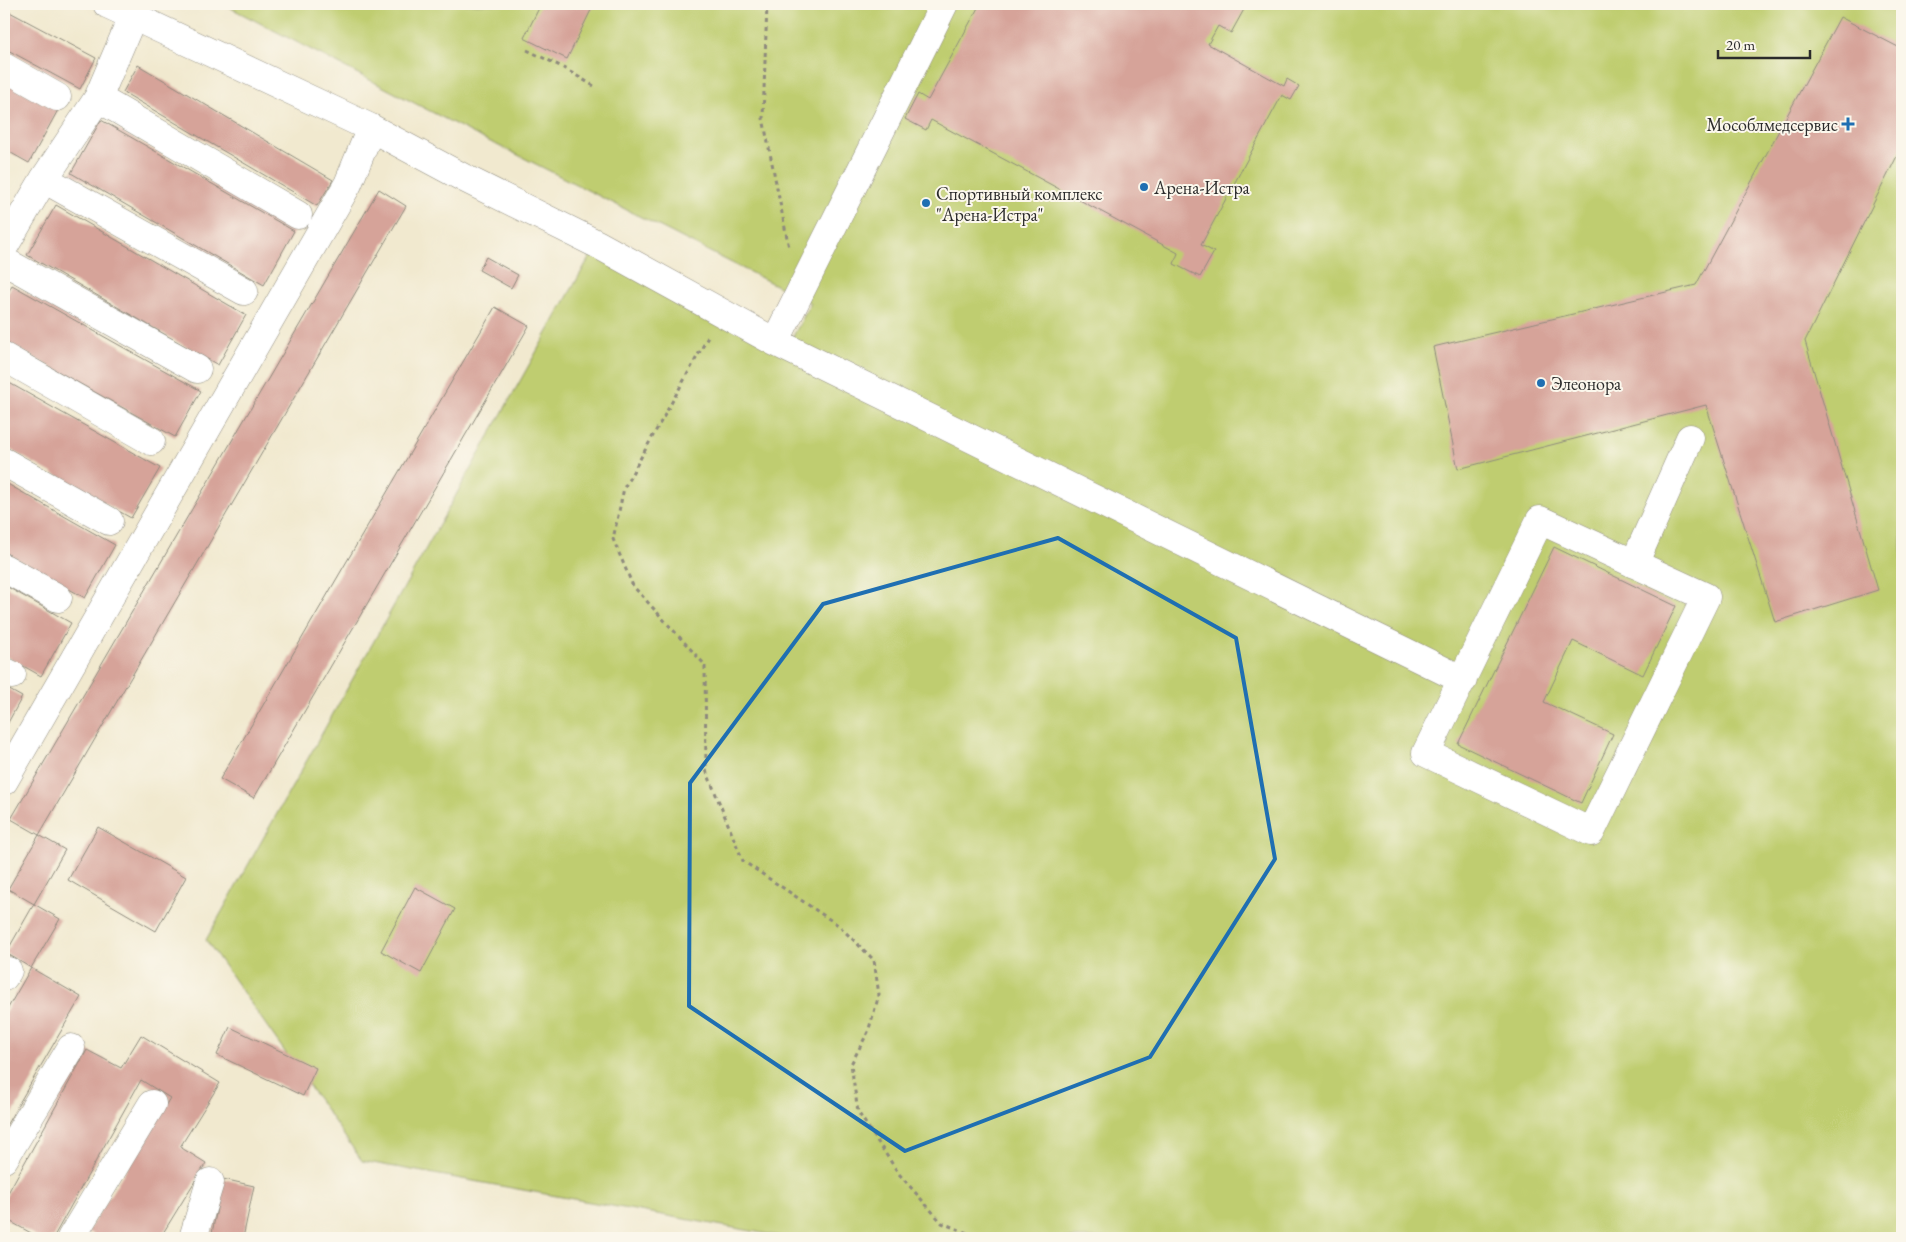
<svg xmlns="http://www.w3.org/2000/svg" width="1906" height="1242" viewBox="0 0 1906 1242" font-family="'EB Garamond',serif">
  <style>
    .green { fill: #bfcd6f; stroke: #757c4d }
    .building { fill: #d6a399 }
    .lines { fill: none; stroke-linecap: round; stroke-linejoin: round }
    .minor-casing { stroke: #8e8a7d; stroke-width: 29 }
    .path { stroke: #8e8a7d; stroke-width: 3; stroke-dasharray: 4 4; stroke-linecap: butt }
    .minor { stroke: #fff; stroke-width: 28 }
    .marked { fill: none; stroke: #1f6fb2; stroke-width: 4; stroke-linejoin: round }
    .poi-dot { fill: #1f6fb2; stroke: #fbf7ec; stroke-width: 2 }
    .labels { text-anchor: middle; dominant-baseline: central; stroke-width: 4; stroke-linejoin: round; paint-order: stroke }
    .poi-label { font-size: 18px; fill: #2b2b2b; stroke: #fbf7ec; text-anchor: start }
  </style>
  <rect width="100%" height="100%" fill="#fbf7ec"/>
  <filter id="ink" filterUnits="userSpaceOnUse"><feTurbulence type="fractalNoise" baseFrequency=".02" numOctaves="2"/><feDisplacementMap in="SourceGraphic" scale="10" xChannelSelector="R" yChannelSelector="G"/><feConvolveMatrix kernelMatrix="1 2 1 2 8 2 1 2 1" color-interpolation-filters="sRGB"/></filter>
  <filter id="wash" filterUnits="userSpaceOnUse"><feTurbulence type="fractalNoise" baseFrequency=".0096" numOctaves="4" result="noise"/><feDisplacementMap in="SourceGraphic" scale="20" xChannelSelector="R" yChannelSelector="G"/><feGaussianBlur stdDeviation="1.12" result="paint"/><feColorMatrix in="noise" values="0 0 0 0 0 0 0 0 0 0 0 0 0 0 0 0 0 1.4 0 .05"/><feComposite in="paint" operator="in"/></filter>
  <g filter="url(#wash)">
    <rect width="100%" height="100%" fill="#f1e9cf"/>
    <path class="green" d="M223 4H1902V1238H790L362 1161 206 940 597 244 791 340 811 303 516 154 480 137Z"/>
    <g id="blocks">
      <path class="building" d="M541 4H594L567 59 524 38Z
        M980 4H1247L1231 33 1218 26 1208 44 1284 86 1287 79 1299 86 1291 100 1282 95 1201 245 1214 252 1200 277 1174 264 1178 253 931 120 926 130 905 119 918 94 928 100Z
        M4 9 96 58 80 89 4 48Z
        M1840 17 1902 49V146L1805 341 1878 590 1775 622 1706 405 1458 469 1433 347 1696 285Z
        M138 65 333 180 317 206 123 92Z
        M4 81 58 110 29 163 4 149Z
        M101 120 294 231 264 285 71 173Z
        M379 189 406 206 39 835 65 850 34 904 8 889 39 835 11 819Z
        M56 205 246 315 218 365 27 255Z
        M486 257 518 275 511 288 479 270Z
        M12 285 201 391 175 437 4 341V300Z
        M495 307 529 326 254 798 220 779Z
        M4 380 160 468 131 518 4 446Z
        M4 482 115 545 85 598 4 552Z
        M1554 547 1676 606 1643 675 1573 641 1544 702 1613 734 1581 803 1458 744Z
        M4 585 71 623 41 676 4 655Z
        M4 687 22 697 4 730Z
        M98 827 186 877 156 931 68 880Z
        M415 887 455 909 421 973 381 951Z
        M34 904 60 919 31 968 6 953Z
        M31 968 81 997 4 1129V1015Z
        M230 1027 316 1068 303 1096 217 1055Z
        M141 1035 220 1083 180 1147 206 1163 160 1238H100L88 1231 170 1098 141 1080 53 1238H40L4 1218V1200L87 1050 121 1068Z
        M223 1179 254 1186 243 1238H211Z"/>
    </g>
  </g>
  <g filter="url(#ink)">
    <use href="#blocks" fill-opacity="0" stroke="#8e8a7d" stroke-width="1"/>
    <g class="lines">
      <defs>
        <path id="minor" d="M107 4 371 128 464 178 597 244 775 342 1463 680
          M4 67 57 97
          M98 98 298 215
          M44 179 244 291
          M4 247 44 179 98 98 133 16
          M4 261 197 369
          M775 342 944 4
          M4 357 151 441
          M4 462 109 521
          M1540 520 1706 597 1591 832 1426 753Z
          M1634 564 1690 438
          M4 568 58 598
          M4 671 12 675
          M4 781 348 184 371 128
          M4 977 8 971
          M4 1159 71 1048
          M71 1238 152 1104
          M193 1238 210 1182"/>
      </defs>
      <use href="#minor" class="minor-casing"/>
      <path class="path" d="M767 4 763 118 789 248
        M527 50 560 66 594 86
        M708 337 624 488 613 539 633 586 705 665 706 770 743 861 838 925 874 960 879 995 868 1032 851 1064 858 1112 899 1174 942 1223 980 1238"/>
      <use href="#minor" class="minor"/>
    </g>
  </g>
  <path class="marked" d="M1058 538 1236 638 1275 859 1150 1057 905 1151 689 1006 690 783 823 604Z"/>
  <g class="poi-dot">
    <path d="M1845.5 116.5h5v5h5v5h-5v5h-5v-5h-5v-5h5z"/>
    <circle cx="1144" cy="187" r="5"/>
    <circle cx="926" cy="203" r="5"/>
    <circle cx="1541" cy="383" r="5"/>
  </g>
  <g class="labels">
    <g class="poi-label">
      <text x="1838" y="124" text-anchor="end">Мособлмедсервис</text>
      <text x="1154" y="187">Арена-Истра</text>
      <text x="936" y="193">Спортивный комплекс<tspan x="936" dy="21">"Арена-Истра"</tspan></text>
      <text x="1551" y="383">Элеонора</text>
    </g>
  </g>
  <rect width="1906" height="1242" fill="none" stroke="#fbf7ec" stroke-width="20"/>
  <path d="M1718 50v8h92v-8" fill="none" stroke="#2b2b2b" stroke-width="2.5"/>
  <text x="1726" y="50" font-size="15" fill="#2b2b2b" stroke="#fbf7ec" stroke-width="4" paint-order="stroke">20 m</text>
</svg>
